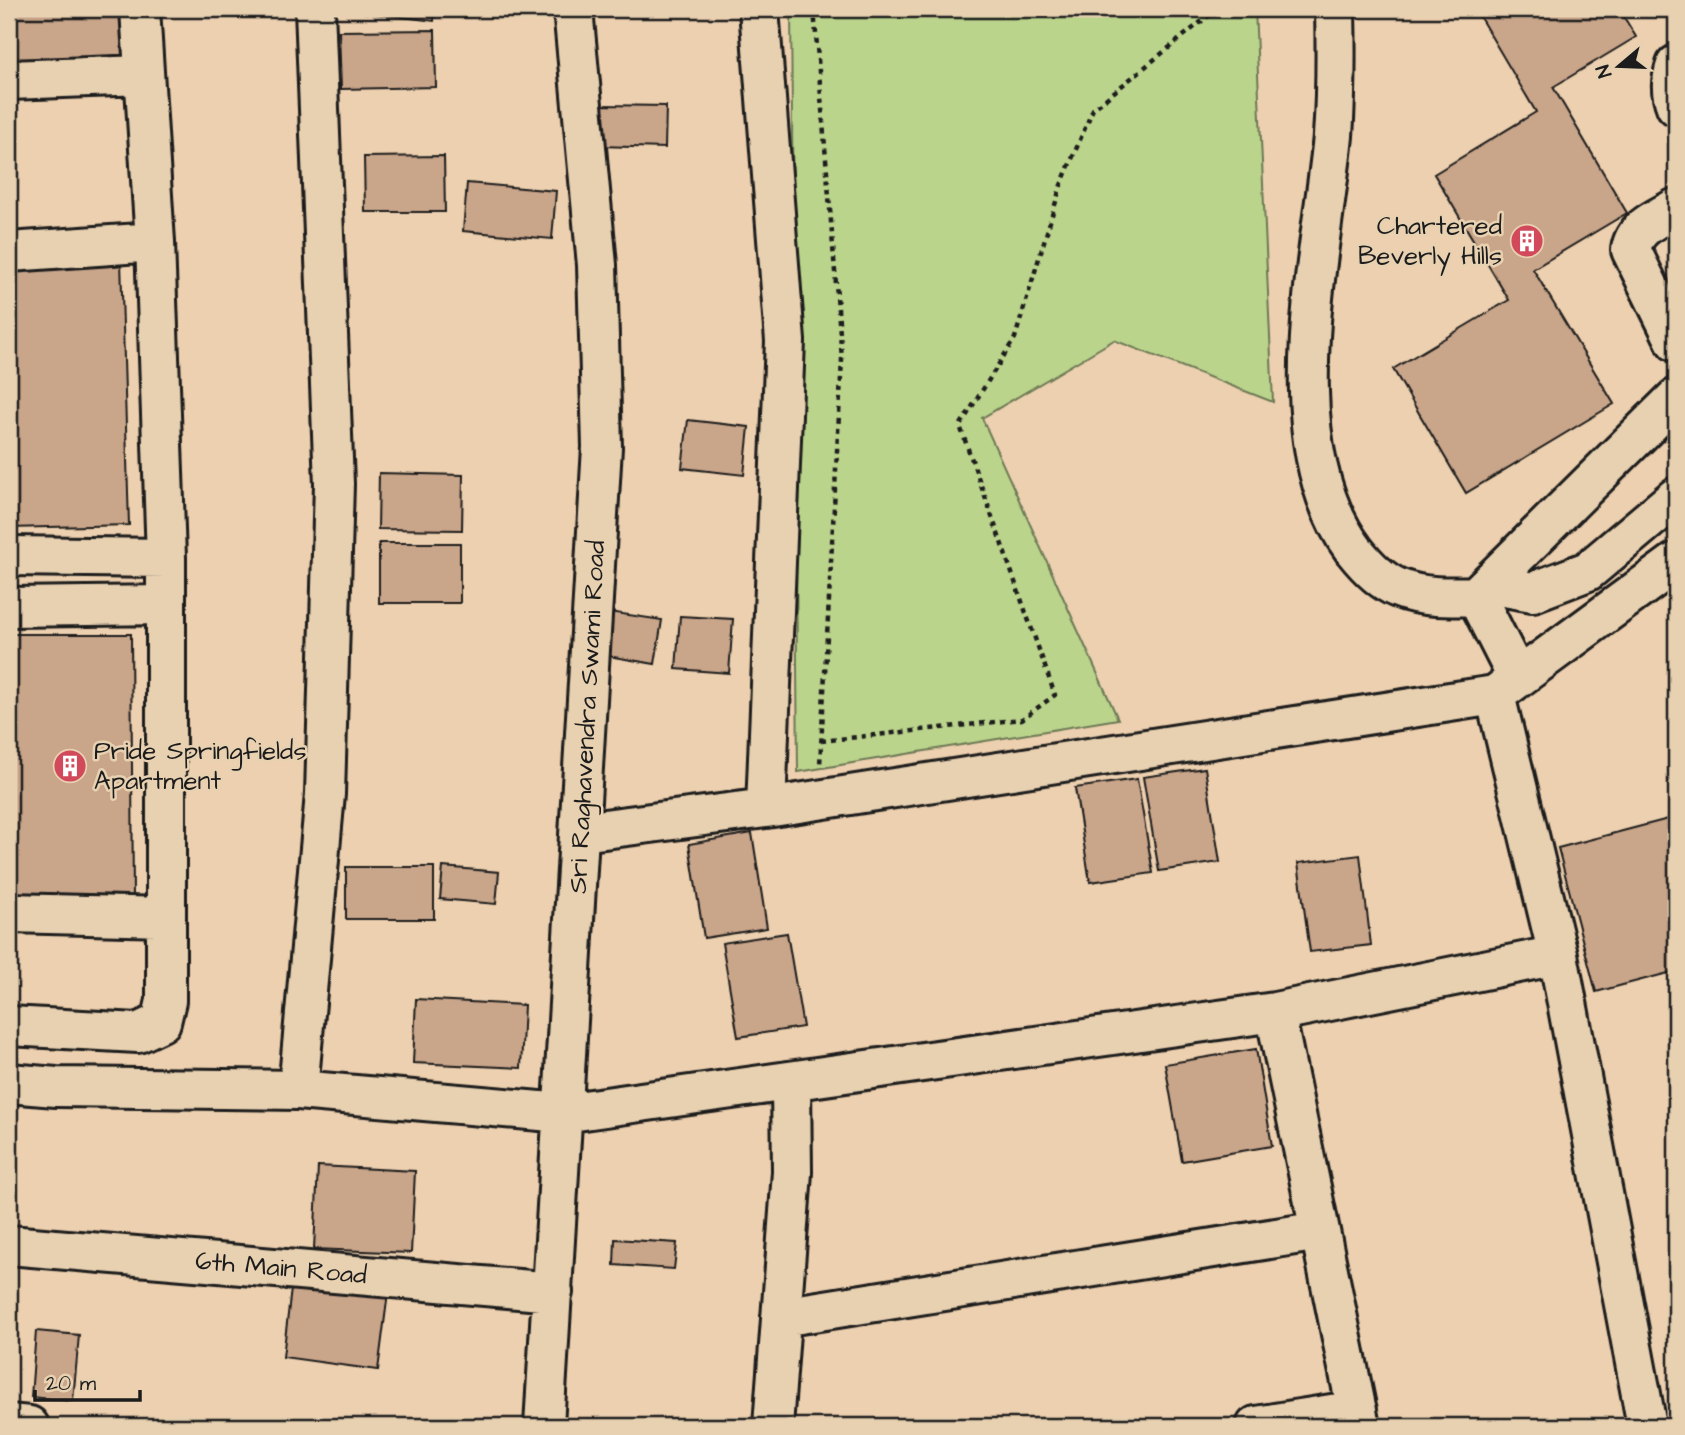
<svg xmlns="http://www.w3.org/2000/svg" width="1685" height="1435" viewBox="0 0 1685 1435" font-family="'Architects Daughter',sans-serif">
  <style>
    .green { fill: #bbd48c; stroke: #6c7854; stroke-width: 2 }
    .building { fill: #c9a58a; stroke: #1c1c1c; stroke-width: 2 }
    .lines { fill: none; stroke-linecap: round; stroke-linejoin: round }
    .minor-casing { stroke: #1c1c1c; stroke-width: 44 }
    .path { stroke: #1c1c1c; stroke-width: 4.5; stroke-dasharray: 5 5; stroke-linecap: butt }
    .minor { stroke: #e8d1b1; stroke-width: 38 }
    .labels { text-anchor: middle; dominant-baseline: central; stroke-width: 5; stroke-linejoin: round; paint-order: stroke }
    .poi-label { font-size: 26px; fill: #1c1c1c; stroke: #e8d1b1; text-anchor: end }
    .street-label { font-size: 26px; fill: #1c1c1c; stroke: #e8d1b1 }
  </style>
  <rect width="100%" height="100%" fill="#edd0af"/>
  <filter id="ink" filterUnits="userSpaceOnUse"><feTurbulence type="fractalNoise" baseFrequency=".0143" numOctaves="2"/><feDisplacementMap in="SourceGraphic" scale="14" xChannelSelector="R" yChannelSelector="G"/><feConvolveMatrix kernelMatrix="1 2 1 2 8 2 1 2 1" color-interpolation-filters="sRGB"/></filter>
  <g filter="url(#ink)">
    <path class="green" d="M791 9H1255L1273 402 1114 340 982 418 1118 719 798 772Z"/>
    <path class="building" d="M9 9H124L125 59 9 61Z
      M336 9H435L434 21Z
      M1475 9H1619L1636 37 1553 87 1627 213 1533 269 1614 404 1466 493 1393 369 1509 300 1434 174 1536 112Z
      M435 30 436 87 341 89 339 31Z
      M600 105 666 106 665 148 599 146Z
      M444 156 445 212H365L364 157Z
      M467 183 556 191 552 239 463 231Z
      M121 260 129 525 9 528V263Z
      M688 420 749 427 744 475 682 468Z
      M379 473 463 475 462 530 378 529Z
      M379 543H460V603H379Z
      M609 612 662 620 655 664 602 655Z
      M680 616 733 619 729 673 676 669Z
      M9 634H131L133 898H9Z
      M1205 768 1220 862 1159 871 1143 777Z
      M1137 779 1153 873 1090 882 1075 788Z
      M1672 818 1676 835V971L1596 992 1558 848Z
      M752 833 767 928 704 938 689 844Z
      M1360 855 1371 945 1310 952 1298 863Z
      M346 867H434V919H346Z
      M443 867 499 872 496 904 440 899Z
      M787 933 803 1027 738 1037 722 943Z
      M416 999 524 1005 521 1068 413 1063Z
      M1256 1049 1272 1146 1182 1161 1165 1064Z
      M318 1166 415 1171 411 1253 314 1249Z
      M615 1239 677 1243 674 1269 614 1265Z
      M292 1280 388 1293 378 1370 283 1357Z
      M36 1331 79 1335 73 1401 31 1397Z
      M726 1420 727 1426H652V1423Z"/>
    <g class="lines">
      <defs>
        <path id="minor" d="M759 9 785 341 766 808
          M1335 9C1336 51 1336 94 1333 136 1321 258 1275 444 1354 550 1365 564 1381 581 1398 588 1422 598 1450 597 1476 596L1676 398
          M1676 65C1671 80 1670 91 1676 106
          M9 80 144 75
          M1676 208C1657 219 1634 227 1631 250L1676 342
          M9 252 155 242
          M9 556 166 558
          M1488 584 1533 592 1588 571 1676 497
          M1476 596 1517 677
          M9 607 166 605
          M581 832 766 808 1495 695
          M9 913 166 917
          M1275 1012 1360 1426
          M9 1026 138 1033 161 1022 166 1001V558L155 242 140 9
          M9 1083 56 1087 298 1090 563 1113 1275 1012 1558 955
          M298 1090 325 794 334 484 315 9
          M9 1245 553 1292
          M781 1317 1320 1231
          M9 1424 29 1426
          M544 1426 602 447 597 265 573 9
          M773 1426 792 1172 791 1083
          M1256 1426 1357 1410
          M1647 1426 1558 955 1495 695 1676 562"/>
      </defs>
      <use href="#minor" class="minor-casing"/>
      <path class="path" d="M814 9 842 359 820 765
        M821 741 1022 719 1055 695 960 426 1015 338 1061 185 1093 109 1217 9"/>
      <use href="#minor" class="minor"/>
    </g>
  </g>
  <defs>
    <symbol id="building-disc" viewBox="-11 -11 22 22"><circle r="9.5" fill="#d1495b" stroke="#e8d1b1"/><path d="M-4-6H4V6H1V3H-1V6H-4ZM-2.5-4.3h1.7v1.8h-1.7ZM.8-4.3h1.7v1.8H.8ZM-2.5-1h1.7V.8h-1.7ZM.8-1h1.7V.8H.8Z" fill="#fff"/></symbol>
  </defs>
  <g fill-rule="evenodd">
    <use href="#building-disc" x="1508" y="222" width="38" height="38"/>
    <use href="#building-disc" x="51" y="747" width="38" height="38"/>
  </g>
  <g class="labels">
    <g class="poi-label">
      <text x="1502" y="226">Chartered<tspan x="1502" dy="30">Beverly Hills</tspan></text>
      <text x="94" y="751" text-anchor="start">Pride Springfields<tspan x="94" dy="30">Apartment</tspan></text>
    </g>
    <g class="street-label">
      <text transform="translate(587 717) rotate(-87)">Sri Raghavendra Swami Road</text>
      <text transform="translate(281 1268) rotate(5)">6th Main Road</text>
    </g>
  </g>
  <rect width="1685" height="1435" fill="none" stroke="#e8d1b1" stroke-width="35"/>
  <rect x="18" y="18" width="1650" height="1400" fill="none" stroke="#1c1c1c" stroke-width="2.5" filter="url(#ink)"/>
  <g transform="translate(1619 66) rotate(251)" stroke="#e8d1b1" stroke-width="5" paint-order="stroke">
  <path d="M0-5L12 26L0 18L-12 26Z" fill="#1c1c1c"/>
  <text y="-10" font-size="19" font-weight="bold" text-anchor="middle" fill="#1c1c1c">N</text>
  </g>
  <path d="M35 1390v10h105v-10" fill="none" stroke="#1c1c1c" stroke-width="3.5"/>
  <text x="46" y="1390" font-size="21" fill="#1c1c1c" stroke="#e8d1b1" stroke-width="5" paint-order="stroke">20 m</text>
</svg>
